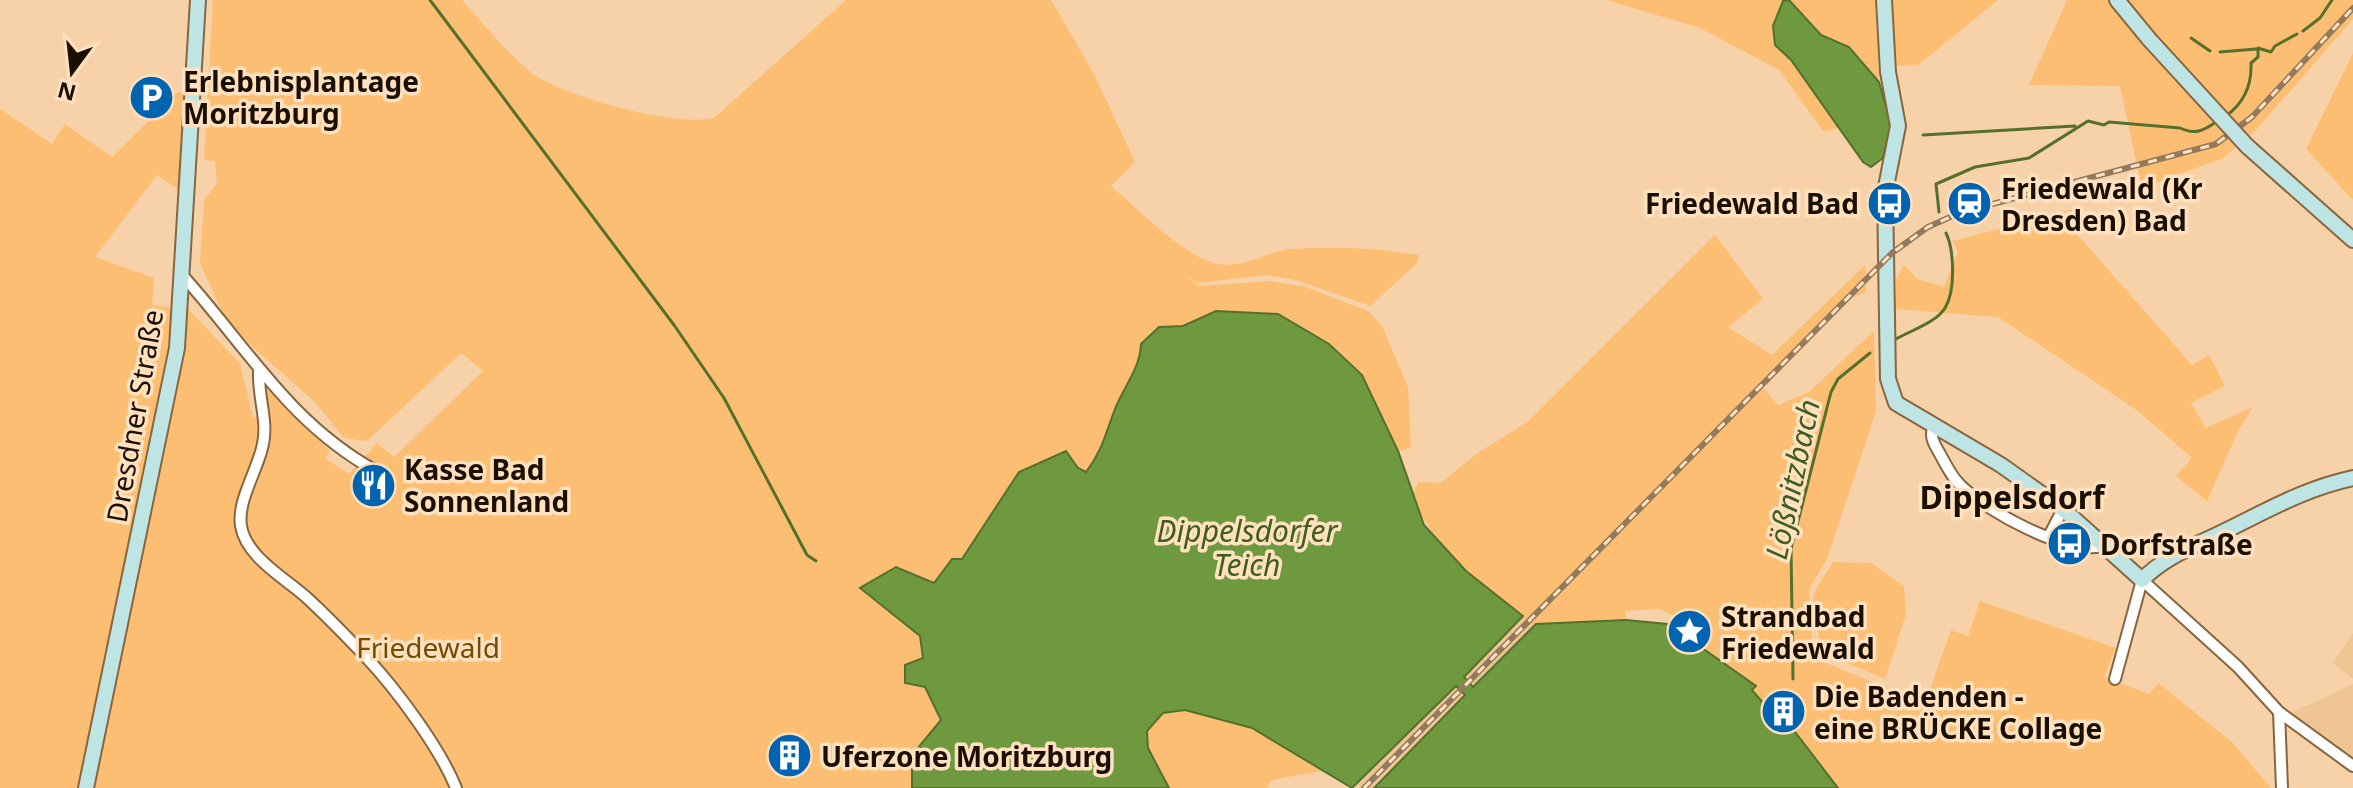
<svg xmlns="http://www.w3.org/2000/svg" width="2353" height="788" viewBox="0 0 2353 788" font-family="'Noto Sans',sans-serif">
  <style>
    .built { fill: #efc594 }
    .green { fill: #fcbe73; fill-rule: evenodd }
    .water { fill: #6e993e; stroke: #55702c; stroke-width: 2 }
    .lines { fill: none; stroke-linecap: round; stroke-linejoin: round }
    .stream { stroke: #55702c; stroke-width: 3 }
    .street-casing { stroke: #87663f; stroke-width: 14 }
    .secondary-casing { stroke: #87663f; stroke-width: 18 }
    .street { stroke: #fff; stroke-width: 10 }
    .secondary { stroke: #bee5e3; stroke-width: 14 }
    .rail-casing { stroke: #937a5d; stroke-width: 6 }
    .rail { stroke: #ffe1bf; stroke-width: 3; stroke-dasharray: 9; stroke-linecap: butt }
    .secondary-bridge-casing { stroke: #87663f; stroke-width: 18; stroke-linecap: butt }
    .secondary-bridge { stroke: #bee5e3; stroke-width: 14 }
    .labels { text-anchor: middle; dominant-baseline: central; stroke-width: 7; stroke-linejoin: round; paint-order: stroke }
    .poi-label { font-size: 28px; font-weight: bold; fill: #1b0f02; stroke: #ffe1bf; text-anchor: start }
    .street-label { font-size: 28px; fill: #1b0f02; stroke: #ffe1bf }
    .park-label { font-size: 28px; fill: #764a01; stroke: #ffe1bf }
    .water-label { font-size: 30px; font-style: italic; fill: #405d1f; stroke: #ffe1bf }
    .quarter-label { font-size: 32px; font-weight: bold; fill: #1b0f02; stroke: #ffe1bf }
  </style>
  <rect width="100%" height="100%" fill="#f7d2a8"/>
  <path class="built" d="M1523 616 1536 624 1473 688 1467 684 1463 678Z
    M2353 633V679L2333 663Z
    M2353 684V769L2282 717Z
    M1455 685 1465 695 1374 788H1360L1356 784Z"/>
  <path class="green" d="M213 0H462C480 20 515 62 536 76 572 98 673 127 714 118L846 0H1051L1094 74 1135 162 1111 186C1139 209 1184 258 1219 264 1246 268 1266 252 1291 249 1333 246 1378 248 1419 255L1417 263 1370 306 1296 280 1266 275 1198 283 1180 273 1200 286 1270 281 1306 287 1368 311 1382 326 1408 387 1411 448 1398 451 1361 375 1329 344 1216 311 1183 326 1159 327 1141 344C1140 369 1124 386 1115 409 1106 432 1101 453 1086 473L1078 468 962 585 860 588 920 636 925 687 942 720 912 755V788H0V109L52 144 65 124 112 157 178 92 184 93 182 192 157 175 95 257 154 278 152 305 188 309 240 363 253 418 266 415 264 384 330 451 325 458 349 474 377 443 394 457 483 371 461 353 367 441 344 438 313 400 248 343 223 314 200 263 204 200 217 183 215 161 204 160Z
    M1606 0H1875L1879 82 1849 47 1821 35 1789 0 1783 1 1773 26 1775 45 1791 60 1839 128 1824 132 1779 70 1700 28Z
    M1889 0H1998L1918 65 1894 66Z
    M2067 0H2353V19L2256 130 2223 158 2142 188 2120 86 2029 85Z
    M2353 53V200L2306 149Z
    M2078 208 2087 221 2075 232 2192 365 2209 355 2225 386 2191 403 2206 428 2253 407 2238 431 2207 501 2176 476 2192 458 2138 411 1998 317 1895 309 1896 279 1904 265 1917 279 1944 287 1958 252 1953 241Z
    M1715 235 1763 299 1728 327 1772 355 1865 265 1866 292 1852 298 1763 388 1778 405 1809 392 1874 331 1876 411 1827 559 1809 589 1812 640 1826 663 1925 703 1951 630 1968 636 1980 601 2116 648 2104 677 2149 694 2158 683 2232 742 2271 788H1374L1535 624C1485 593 1435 550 1412 496L1418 482 1441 483 1476 454 1527 422ZM1659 609 1686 621 1708 640 1703 645 1668 624 1626 619 1625 611Z
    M1833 562 1871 563 1904 586 1906 614 1885 679 1835 658 1819 638 1812 605 1815 591Z
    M1184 710 1252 728 1322 771 1272 780 1266 788H1169L1148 748 1147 731 1163 712Z"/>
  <path class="water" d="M1789 0 1821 35 1849 47 1879 82 1891 124 1883 158 1871 167 1863 162 1791 60 1775 45 1773 26 1783 1Z
    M1216 311 1278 314 1329 344 1362 375 1398 451 1424 525 1466 571 1523 616 1464 677 1473 687 1536 624 1626 620 1668 624 1756 686 1752 690 1764 704 1779 711 1838 788H1374L1465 695 1456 686 1352 788 1252 728 1185 710 1163 713 1147 731 1148 748 1169 788H912V755L941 720 925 687 905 683V665L923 658 920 636 860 588 896 567 934 583 952 559H962L1019 472 1066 451 1078 468 1086 472C1102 452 1106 432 1115 409 1124 386 1140 369 1141 344L1159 327 1183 326Z"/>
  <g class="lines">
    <path class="stream" d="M430 0 674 325 724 398 807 555 816 561
      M2303 31 2320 18 2332 0
      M2191 38 2210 51
      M2220 52 2256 49
      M2226 116C2244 103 2252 86 2251 63L2258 57V48L2271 52 2275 46 2297 34
      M1923 135 2075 126
      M1939 212 1936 184 1975 167 2029 158 2088 121 2104 125 2109 122 2180 128C2195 135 2203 131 2216 122
      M1896 339C1910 331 1937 322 1945 308 1956 290 1954 250 1946 233
      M1793 679 1791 549 1831 392 1838 379 1870 353"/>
    <defs>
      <path id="street" d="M183 276C247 347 289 423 376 471
        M259 372C258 398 268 420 263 444 258 470 237 500 241 526 246 557 285 578 306 597 327 616 347 637 366 657 396 689 440 748 456 788
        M1934 425C1929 436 1934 444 1940 454 1946 465 1951 476 1960 485 1988 512 2066 555 2104 546
        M2049 536 2063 509
        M2115 679 2142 580 2238 667 2279 712 2353 766
        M2279 712 2282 788"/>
      <path id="secondary" d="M1884 0 1888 72 1898 126 1885 192 1888 379 1896 403 2001 465 2063 509 2142 580C2165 556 2197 545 2227 530 2270 509 2306 488 2353 478
        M2117 0 2149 39
        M2247 146 2353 240
        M86 788 177 348 198 0"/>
    </defs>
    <use href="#street" class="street-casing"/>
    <use href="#secondary" class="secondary-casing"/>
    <use href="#street" class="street"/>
    <use href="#secondary" class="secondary"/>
    <defs>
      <path id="rail" d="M1364 788 1892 253 1928 227 1959 213 2216 144 2252 117 2353 8"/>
    </defs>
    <use href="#rail" class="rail-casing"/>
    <use href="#rail" class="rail"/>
    <defs>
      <path id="secondary-bridge" d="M2149 39 2247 146"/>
    </defs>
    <use href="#secondary-bridge" class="secondary-bridge-casing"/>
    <use href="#secondary-bridge" class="secondary-bridge"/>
  </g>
  <defs>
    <symbol id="parking-disc" viewBox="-11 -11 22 22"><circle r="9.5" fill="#0064b1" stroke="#ffe1bf"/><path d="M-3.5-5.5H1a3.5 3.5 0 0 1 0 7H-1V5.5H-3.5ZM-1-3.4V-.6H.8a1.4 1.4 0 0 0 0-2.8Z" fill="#fff"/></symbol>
    <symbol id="bus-disc" viewBox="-11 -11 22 22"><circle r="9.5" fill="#0064b1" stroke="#ffe1bf"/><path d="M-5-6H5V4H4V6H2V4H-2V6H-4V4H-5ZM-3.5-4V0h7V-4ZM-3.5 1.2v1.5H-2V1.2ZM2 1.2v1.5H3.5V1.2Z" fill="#fff"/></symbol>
    <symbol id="station-disc" viewBox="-11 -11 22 22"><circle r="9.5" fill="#0064b1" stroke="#ffe1bf"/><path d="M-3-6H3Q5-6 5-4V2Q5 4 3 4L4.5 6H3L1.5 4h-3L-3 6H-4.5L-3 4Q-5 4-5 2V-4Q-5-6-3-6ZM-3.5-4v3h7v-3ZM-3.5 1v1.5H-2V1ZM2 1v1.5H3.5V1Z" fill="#fff"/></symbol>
    <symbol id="restaurant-disc" viewBox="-11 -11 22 22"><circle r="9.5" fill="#0064b1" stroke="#ffe1bf"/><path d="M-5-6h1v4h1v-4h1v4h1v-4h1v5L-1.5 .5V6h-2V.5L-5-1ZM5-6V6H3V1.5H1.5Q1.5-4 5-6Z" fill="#fff"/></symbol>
    <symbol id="sight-disc" viewBox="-11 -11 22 22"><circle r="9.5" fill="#0064b1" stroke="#ffe1bf"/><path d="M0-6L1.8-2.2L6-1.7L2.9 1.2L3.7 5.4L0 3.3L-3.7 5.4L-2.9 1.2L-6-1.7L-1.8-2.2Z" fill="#fff"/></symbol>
    <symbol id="building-disc" viewBox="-11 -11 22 22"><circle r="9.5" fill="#0064b1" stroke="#ffe1bf"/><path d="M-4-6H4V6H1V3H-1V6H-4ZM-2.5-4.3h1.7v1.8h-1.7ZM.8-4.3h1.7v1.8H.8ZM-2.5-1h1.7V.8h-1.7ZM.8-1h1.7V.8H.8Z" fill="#fff"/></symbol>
  </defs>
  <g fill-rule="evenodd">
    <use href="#parking-disc" x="126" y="72" width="51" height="51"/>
    <use href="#bus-disc" x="1864" y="178" width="51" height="51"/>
    <use href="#station-disc" x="1944" y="178" width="51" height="51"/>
    <use href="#restaurant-disc" x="348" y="460" width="51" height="51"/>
    <use href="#bus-disc" x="2044" y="518" width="51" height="51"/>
    <use href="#sight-disc" x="1664" y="606" width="51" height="51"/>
    <use href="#building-disc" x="1758" y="686" width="51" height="51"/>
    <use href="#building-disc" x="764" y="730" width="51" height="51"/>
  </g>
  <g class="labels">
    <g class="poi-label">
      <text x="183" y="81">Erlebnisplantage<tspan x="183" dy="32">Moritzburg</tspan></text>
      <text x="2001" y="188">Friedewald (Kr<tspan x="2001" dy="32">Dresden) Bad</tspan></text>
      <text x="1859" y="203" text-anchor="end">Friedewald Bad</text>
      <text x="404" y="469">Kasse Bad<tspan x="404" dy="32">Sonnenland</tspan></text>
      <text x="2100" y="544">Dorfstraße</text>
      <text x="1721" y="616">Strandbad<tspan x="1721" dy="32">Friedewald</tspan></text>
      <text x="1814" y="696">Die Badenden -<tspan x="1814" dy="32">eine BRÜCKE Collage</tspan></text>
      <text x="821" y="756">Uferzone Moritzburg</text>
    </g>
    <g class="street-label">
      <text transform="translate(134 416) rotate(-80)">Dresdner Straße</text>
    </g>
    <g class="park-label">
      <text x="428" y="647">Friedewald</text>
    </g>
    <g class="water-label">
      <text transform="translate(1792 479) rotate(-78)">Lößnitzbach</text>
      <text x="1247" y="530">Dippelsdorfer<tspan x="1247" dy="34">Teich</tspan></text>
    </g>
    <g class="quarter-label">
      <text x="2012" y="496">Dippelsdorf</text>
    </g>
  </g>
  <g transform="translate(72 72) rotate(195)" stroke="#ffe1bf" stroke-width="6" paint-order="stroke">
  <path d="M0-6L14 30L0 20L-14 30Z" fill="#1b0f02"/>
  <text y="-12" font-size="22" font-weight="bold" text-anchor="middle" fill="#1b0f02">N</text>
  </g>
</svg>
